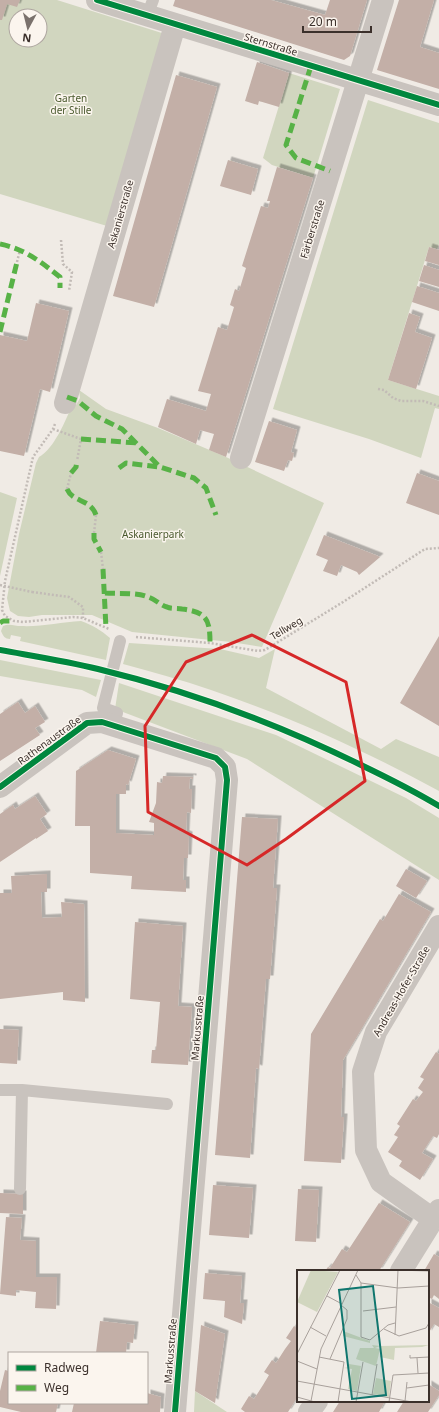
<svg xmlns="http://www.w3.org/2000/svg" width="439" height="1412" viewBox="0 0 439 1412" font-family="'Noto Sans',sans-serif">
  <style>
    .green { fill: #d1d6bf; fill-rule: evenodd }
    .building { fill: #c3afa7; filter: url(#shadow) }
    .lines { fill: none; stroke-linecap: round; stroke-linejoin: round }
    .path { stroke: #c2bbb6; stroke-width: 2.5; stroke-dasharray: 2 2; stroke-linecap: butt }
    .service { stroke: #c9c3be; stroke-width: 12 }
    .minor { stroke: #c9c3be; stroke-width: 22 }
    .path-bridge { stroke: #c2bbb6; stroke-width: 2.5; stroke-dasharray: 2 2; stroke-linecap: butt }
    .quiet { stroke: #57b246; stroke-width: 5; stroke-dasharray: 10 5; stroke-linecap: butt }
    .cycleway-casing { stroke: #fbf5ee; stroke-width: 8 }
    .cycleway { stroke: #00873e; stroke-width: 6 }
    .marked { fill: none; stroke: #d62828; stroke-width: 3; stroke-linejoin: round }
    .labels { text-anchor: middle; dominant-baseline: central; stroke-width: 3; stroke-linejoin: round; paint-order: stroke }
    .street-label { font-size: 10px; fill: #3b302b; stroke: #fbf5ee }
    .park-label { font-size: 10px; fill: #4a5a2e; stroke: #fbf5ee }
    .inset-road { fill: none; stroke: #a8a09b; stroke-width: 1 }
    .view { fill: #0f766e; fill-opacity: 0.15; stroke: #0f766e; stroke-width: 2 }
    .inset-edge { fill: none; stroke: #3b302b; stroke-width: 2 }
  </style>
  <defs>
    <filter id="shadow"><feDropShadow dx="3.5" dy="-3.5" stdDeviation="0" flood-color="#0004"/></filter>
  </defs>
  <rect width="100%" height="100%" fill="#f0ebe5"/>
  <path class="green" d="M0 0H57L165 34 107 226 0 194ZM16 16H40V40H16Z
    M289 73 340 89 313 178 272 165 263 158Z
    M368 100 439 123V244L437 249 429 247 388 380 439 396V409L435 408 421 458 369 439 273 409Z
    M79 390 106 409 158 428 226 457 324 503 262 647 231 642 132 632 92 615H42L29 617 18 616 10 611 7 598 19 534 36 463 39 457C54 449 66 420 72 405H76L80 398Z
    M0 492 17 498 0 576Z
    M81 621C92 625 101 630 110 638L106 660 20 641 21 637 11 635 10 639C5 639 3 636 1 631L3 626C9 623 15 626 21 626 41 627 61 622 81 621Z
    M129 643 220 649 259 658 275 649 266 688 381 749 396 739 439 757V791C366 751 290 717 211 690 182 680 152 672 123 664Z
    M0 660 101 680 96 697 82 690 0 676Z
    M119 683 276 735 406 798 439 818V880L247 759 115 709Z
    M195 1391 227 1412H194Z"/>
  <path class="building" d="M0 0H20L17 7 7 4 2 20H0Z
    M175 0H271L325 15 330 0H367L350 56 344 60 173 6Z
    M399 0H434L420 47 439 53V89L377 70Z
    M257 62 289 73 279 107 259 101 258 105 245 101Z
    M176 75 217 87 154 307 113 296Z
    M228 160 258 169 251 195 220 186Z
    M277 167 313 178 226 457 209 450 214 434 200 430 196 444 158 427 167 399 206 411 211 394 198 391 218 327 227 330 234 307 230 305 235 289 239 291 246 268 242 266 261 206 268 208 270 201H267Z
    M429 247 439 250V265L425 261Z
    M424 265 439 270V287L419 281Z
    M417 286 439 293V311L412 302Z
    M36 303 69 311 50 392 40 389 24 456 0 451V335L27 341Z
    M409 313 420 317 415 332 432 338 416 389 388 380Z
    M269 421 297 430 291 452 294 453 292 461 288 460 284 471 255 462Z
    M417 473 439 481V515L406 503Z
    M324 535 378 556 380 557 359 575 357 572 341 565 337 576 323 571 328 560 316 555Z
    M439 636V726L400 703Z
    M18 702 25 713 35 706 45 722 35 728 40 735 0 761V714Z
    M108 750 136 759 128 785 126 784V794H116V833L154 835V823L149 822 156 803 157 782 162 783 163 776 193 777V779L190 778 189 789H192L191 813 187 812 186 834 189 835 188 858H184L183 880H186V892L131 889 132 876 90 873V826H75L76 771Z
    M35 796 47 814 40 819 48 831 36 839V838L0 862V814L13 805 15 809Z
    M242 817 278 819 273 888H277L270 979H266L259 1069 256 1068 250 1158 215 1155Z
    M406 869 427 881 416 898 396 886Z
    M47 874V892H41L42 918 62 917 61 902 84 904 85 1002 63 1000V992L0 999V893H12L11 876Z
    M399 894 431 912 343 1060 341 1117H344L341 1163 304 1161 311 1034 380 919 383 921Z
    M135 922 183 926 178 1006 192 1007 188 1065 151 1063 152 1050H156L160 1002 130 999Z
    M0 1029 19 1030 17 1064 0 1063Z
    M436 1052 439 1054V1134L437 1138 433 1136 422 1153 433 1159 420 1180 399 1166 402 1161 388 1152 398 1137 394 1135 400 1126 397 1124 413 1099 416 1101 423 1092 418 1088 424 1079 420 1077Z
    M213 1185 253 1188 249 1238 209 1235Z
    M298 1189 319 1190 316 1242 295 1241Z
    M0 1193 23 1194V1214L0 1213Z
    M379 1203 410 1222 379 1271H325L328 1267 330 1268 342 1249 347 1252Z
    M6 1217 22 1218 20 1240 36 1241V1277H57L56 1309 35 1308 36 1292 16 1290V1296L0 1294Z
    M434 1254 439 1257V1299L434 1295 432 1299 428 1297V1271H424Z
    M205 1273 242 1276 240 1303H244L242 1324 224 1317 225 1301 203 1299Z
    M428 1302 439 1308V1327L434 1324 428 1334Z
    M100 1321 135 1325 133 1343 127 1342 126 1353H96Z
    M201 1325 225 1334 215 1403 195 1391Z
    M294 1326 298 1329V1396L288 1412H245L241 1409 249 1396 254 1399 263 1385 269 1375 264 1372 272 1360 276 1363 285 1349 291 1341 286 1338Z
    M5 1370 9 1371V1403H58L56 1412H21L0 1407V1391Z
    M428 1384 439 1391V1395L428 1412H397L404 1401H428Z
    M147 1393 161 1397 160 1412H72L74 1403H147Z
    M340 1401H385L379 1412H333Z"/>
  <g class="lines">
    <path class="path" d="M61 240 63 264 72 272 69 291
      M17 262 20 250
      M378 389 384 390 393 398 401 401H423L439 406
      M55 424 53 429 33 457 5 581 2 610 5 616 14 621 23 622 73 617 83 618 109 629
      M53 429 81 439 77 461
      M67 489 71 473
      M94 533 96 515
      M101 552 103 569
      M32 592 69 597 83 607V618
      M136 637 210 643 258 651 265 650 343 602 425 549 439 548"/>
    <path class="service" d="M147 16 153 0
      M113 725 117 713 103 708 120 641
      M0 1090H22L167 1104
      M20 1189 22 1090"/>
    <path class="minor" d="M97 0 439 105
      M65 403 175 25
      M241 458 383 0
      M0 787 87 723 102 722 216 758 225 767 227 780 175 1412
      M433 1219 381 1182 366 1150 363 1072 376 1032 439 926
      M401 1271 439 1210
      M309 1412 317 1401"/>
    <path class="path-bridge" d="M0 585 32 592"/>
    <path class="quiet" d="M311 66 286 145 296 158 330 171
      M0 244C25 249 41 262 60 277V288
      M0 332 17 262
      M67 397 78 401 96 416 122 429 160 467 194 478 206 488 216 515
      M81 439 138 443
      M119 468 126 463 160 467
      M71 473 76 467 77 461
      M67 489C73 503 90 498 96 515
      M94 533V539L101 552
      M103 569 106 628
      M105 593C117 594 137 592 148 597 155 599 160 605 167 607 171 609 177 608 182 609 207 612 210 620 210 643
      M0 623 3 621H14"/>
    <defs>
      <path id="cycleway" d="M97 0 439 105
        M0 650C33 656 66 661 98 669 189 691 278 724 361 765 388 778 414 791 439 806
        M0 787 87 723 102 722 216 758 225 767 227 780 175 1412"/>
    </defs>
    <use href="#cycleway" class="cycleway-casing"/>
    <use href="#cycleway" class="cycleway"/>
  </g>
  <path class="marked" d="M252 635 346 682 365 781 286 839 247 865 148 812 145 726 186 662Z"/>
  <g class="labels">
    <g class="street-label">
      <text transform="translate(271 44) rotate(17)">Sternstraße</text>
      <text transform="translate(120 214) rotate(-74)">Askanierstraße</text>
      <text transform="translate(312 229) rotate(-73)">Färberstraße</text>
      <text transform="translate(286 628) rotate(-31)">Tellweg</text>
      <text transform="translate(49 740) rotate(-36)">Rathenaustraße</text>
      <text transform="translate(401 991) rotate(-60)">Andreas-Hofer-Straße</text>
      <text transform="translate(197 1028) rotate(-85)">Markusstraße</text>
      <text transform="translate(170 1351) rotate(-85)">Markusstraße</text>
    </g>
    <g class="park-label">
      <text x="71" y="98">Garten<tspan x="71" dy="12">der Stille</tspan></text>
      <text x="153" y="534">Askanierpark</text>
    </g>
  </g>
  <g transform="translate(297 1270)">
    <rect width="132" height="132" fill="#f0ebe5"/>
    <path d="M14 0 41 2 20 42 0 32ZM46 61 73 71V73L46 66ZM75 75 83 76 78 78 83 79 79 96 59 89 63 78H77ZM132 75 125 77 98 78 97 90 83 87 84 76ZM52 94 64 96 60 121 51 119 55 99 47 98 52 97ZM79 108 94 111 92 127 76 124Z" fill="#d1d6bf"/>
    <path class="inset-road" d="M98 0 132 1M59 5 64 13V67L73 70M64 13 101 18 132 16M30 26 45 34M66 41 99 37M13 57 29 66M87 59 102 66 129 58 132 53M98 65 101 0M73 70 91 55 98 53M0 84 43 0M113 85V88L132 87M22 87 47 92 41 132M120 88 121 103M33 89 50 49V40L44 35M0 91 20 99M0 111 115 132M110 118 132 115M75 125 80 94M0 127 18 132M14 131 24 79 61 0M108 131 110 112M59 132 66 92M92 132 96 105 132 103"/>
    <path class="view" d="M76 16 89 125 55 129 42 20Z"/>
    <rect width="132" height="132" class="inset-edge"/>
  </g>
  <rect x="8" y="1352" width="140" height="52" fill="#fbf5ee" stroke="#aea6a0"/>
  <rect x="16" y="1365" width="20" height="6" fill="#00873e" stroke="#aea6a0"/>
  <text x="44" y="1372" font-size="12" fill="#3b302b">Radweg</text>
  <rect x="16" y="1385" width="20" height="6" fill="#57b246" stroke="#aea6a0"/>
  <text x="44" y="1392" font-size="12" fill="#3b302b">Weg</text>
  <g transform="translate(28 28) rotate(187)"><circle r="19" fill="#fbf5ee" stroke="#aea6a0"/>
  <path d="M0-3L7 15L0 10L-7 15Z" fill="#7a716c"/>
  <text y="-6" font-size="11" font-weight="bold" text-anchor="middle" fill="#3b302b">N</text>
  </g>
  <path d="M303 26v6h68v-6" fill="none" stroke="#3b302b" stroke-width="2"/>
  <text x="309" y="26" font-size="12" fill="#3b302b" stroke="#fbf5ee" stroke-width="3" paint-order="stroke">20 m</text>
</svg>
